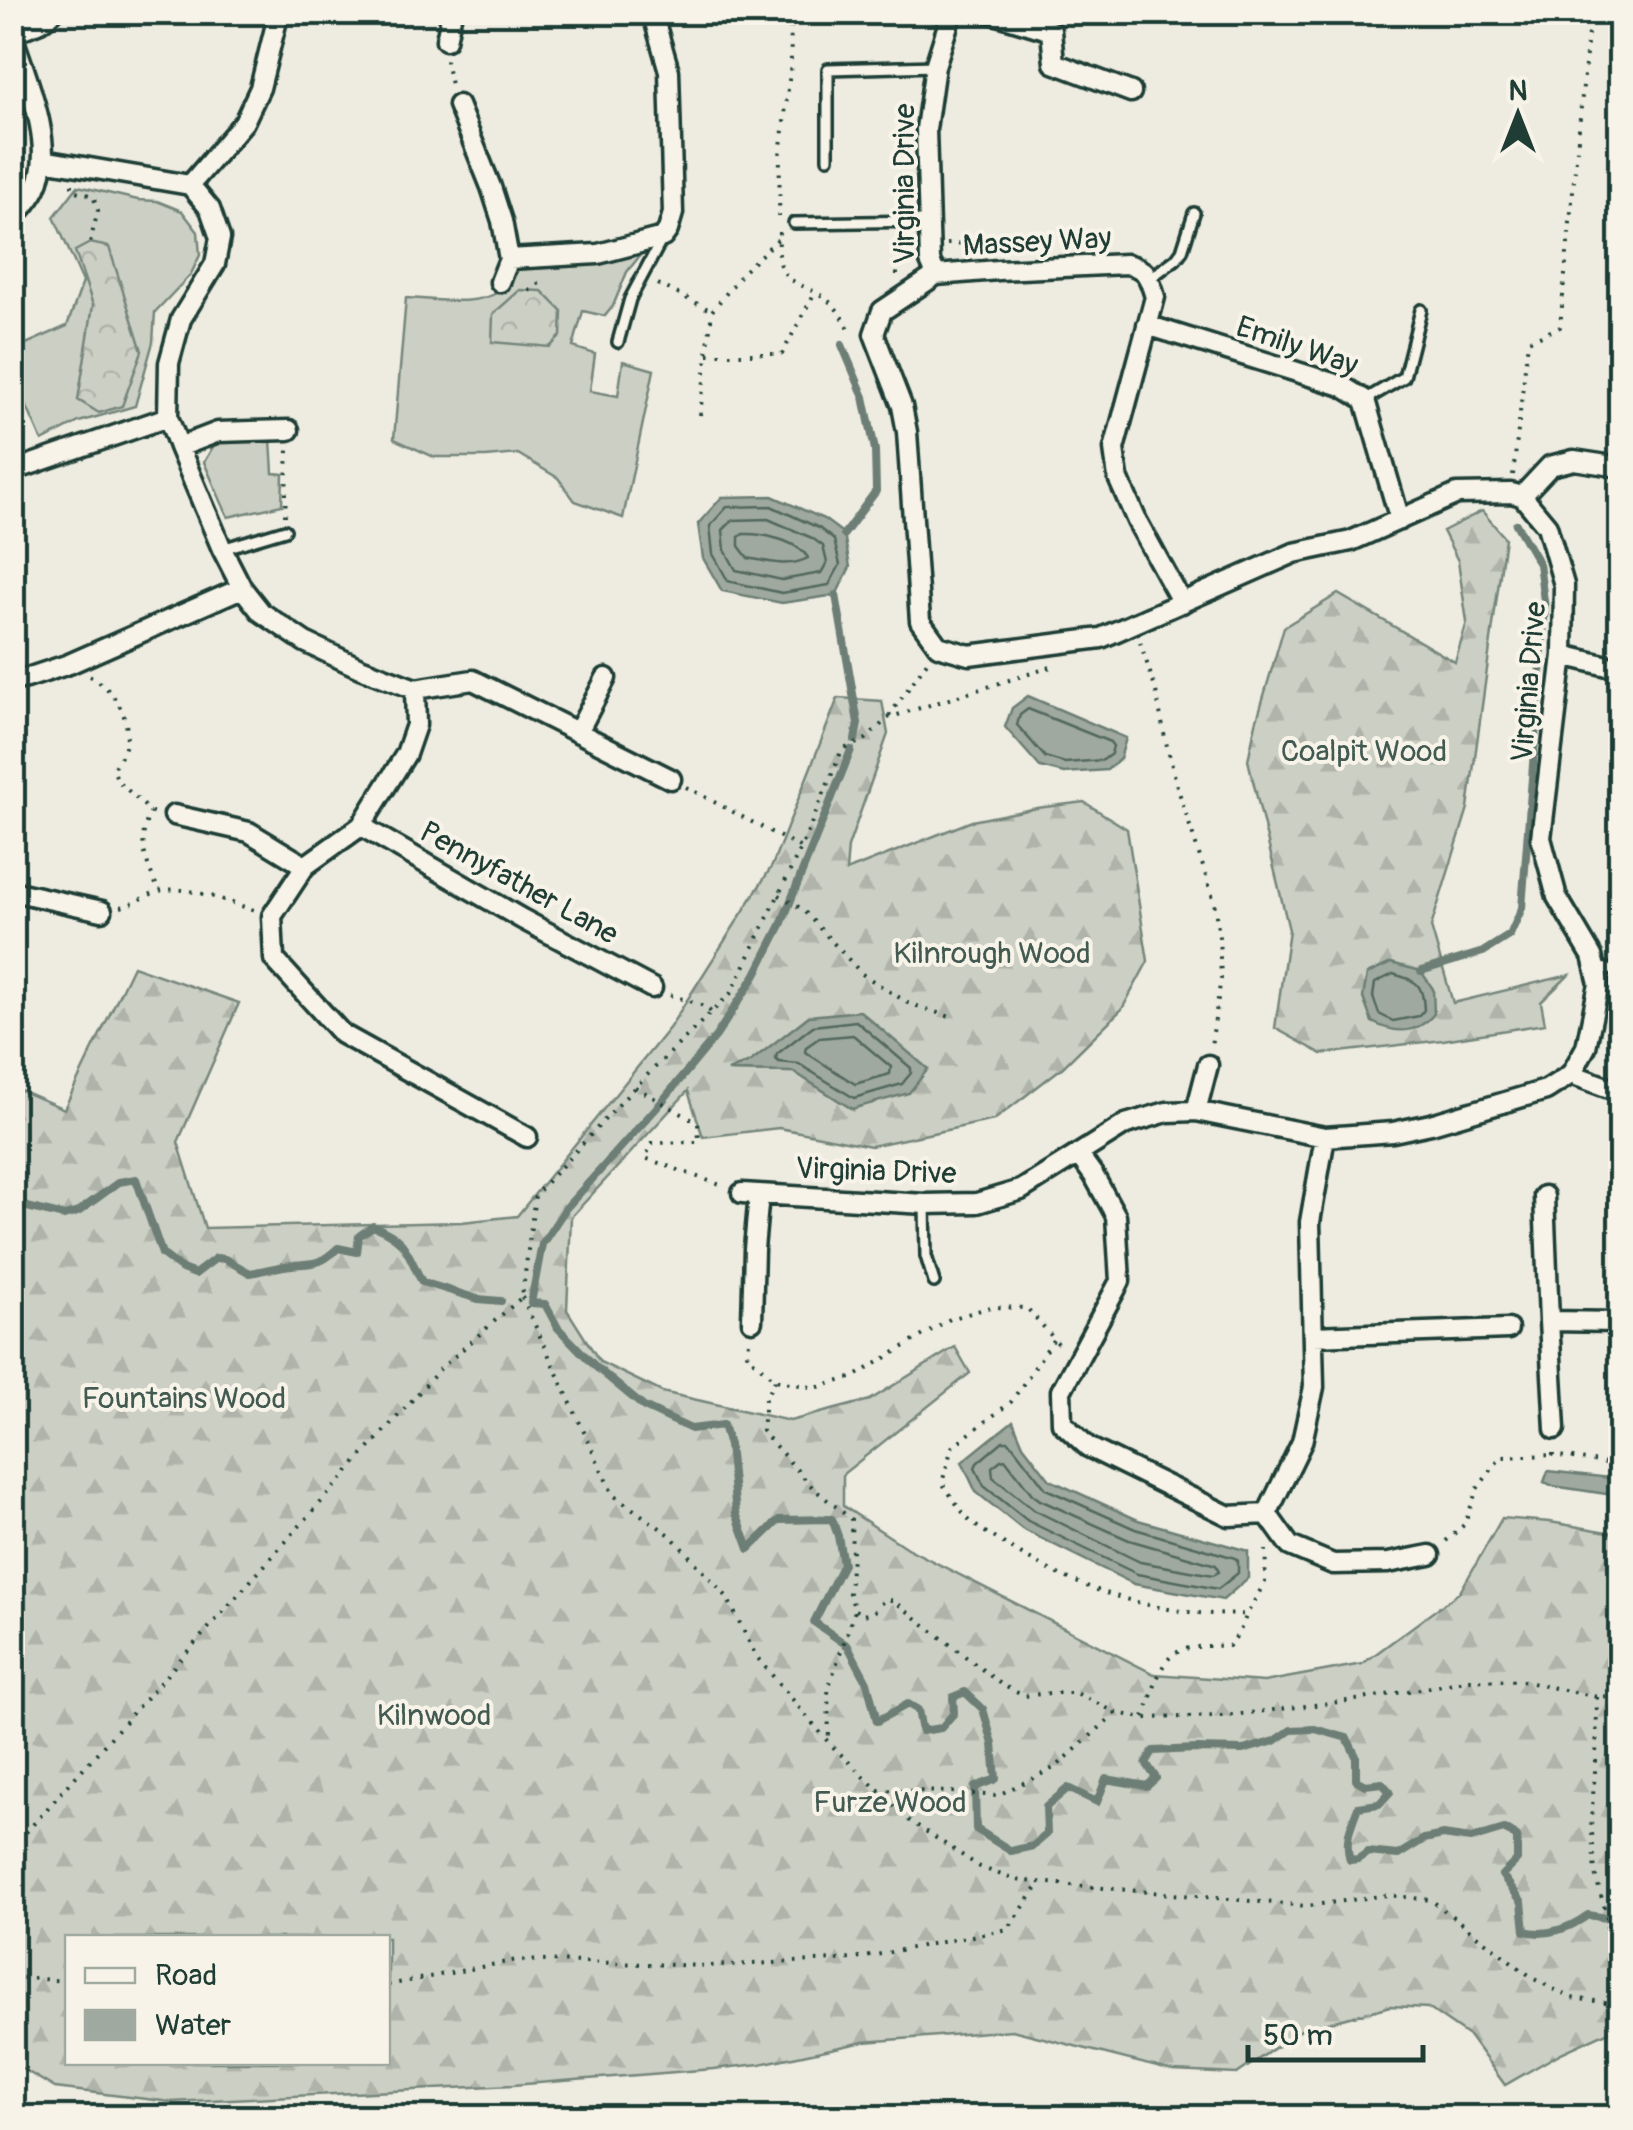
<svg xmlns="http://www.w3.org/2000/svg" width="1633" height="2130" viewBox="0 0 1633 2130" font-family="Pangolin,sans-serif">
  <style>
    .grass { fill: #cccfc4; stroke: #76867c; stroke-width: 2.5 }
    .forest { fill: url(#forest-firs); stroke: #76867c; stroke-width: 2.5; fill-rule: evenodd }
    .park { fill: url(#park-crowns); stroke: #76867c; stroke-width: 2.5 }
    .water { fill: #9fa99f; stroke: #6c7e74; stroke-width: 2.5 }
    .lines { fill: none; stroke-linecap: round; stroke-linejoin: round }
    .shore { stroke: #52685f; stroke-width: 2.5 }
    .stream { stroke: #6c7e74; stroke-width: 8 }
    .lane-casing { stroke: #1f3d34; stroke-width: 16 }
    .street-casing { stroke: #1f3d34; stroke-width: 25 }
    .path { stroke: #1f3d34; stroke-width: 4; stroke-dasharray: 2.5 8; stroke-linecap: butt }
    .lane { stroke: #f7f3e8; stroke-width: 9 }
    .street { stroke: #f7f3e8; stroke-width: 18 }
    .labels { text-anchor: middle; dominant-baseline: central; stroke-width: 8; stroke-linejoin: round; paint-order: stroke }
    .street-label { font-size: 30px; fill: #1f3d34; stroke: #f7f3e8 }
    .park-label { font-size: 30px; fill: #425a51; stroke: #f7f3e8 }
  </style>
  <defs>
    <pattern id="forest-firs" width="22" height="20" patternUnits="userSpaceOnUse" patternTransform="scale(2.5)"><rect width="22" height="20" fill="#cccfc4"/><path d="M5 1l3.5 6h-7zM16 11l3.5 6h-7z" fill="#afb3a9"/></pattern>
    <pattern id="park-crowns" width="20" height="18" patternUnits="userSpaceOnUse" patternTransform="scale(2.5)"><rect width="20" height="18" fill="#cccfc4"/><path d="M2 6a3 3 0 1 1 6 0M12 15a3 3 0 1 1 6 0" fill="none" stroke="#afb3a9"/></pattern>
  </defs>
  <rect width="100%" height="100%" fill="#eeece1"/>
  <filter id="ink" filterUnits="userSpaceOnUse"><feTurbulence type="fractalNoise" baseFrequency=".01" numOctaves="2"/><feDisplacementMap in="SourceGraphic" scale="20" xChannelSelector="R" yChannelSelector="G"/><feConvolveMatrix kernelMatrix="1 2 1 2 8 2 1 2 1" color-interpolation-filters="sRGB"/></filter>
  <g filter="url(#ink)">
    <path class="grass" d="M78 186 138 200 157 201 182 211 198 232 200 255 191 274 155 312 153 342 135 406 79 422 42 441 13 375 12 350 67 326 83 282 54 217Z
      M642 253 627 272 613 306 605 316 583 311 573 347 595 354 590 391 618 396 623 361 654 370 623 518 575 501 558 478 518 454 486 457H434L394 439 406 298C434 299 475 307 500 291 508 286 514 275 520 267L599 263Z
      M232 437 271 439 273 473 283 474 282 505 228 517 204 462 215 443Z"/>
    <path class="forest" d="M1482 511 1505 538 1468 808 1431 927 1453 1003 1569 975 1541 1002 1545 1024 1443 1040 1322 1054 1275 1028 1289 930 1248 760 1256 723 1284 627 1338 594 1455 662 1467 622 1458 561 1443 531Z
      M838 698 882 701 888 734 848 847 846 871 972 821 1037 808 1084 802 1127 829 1148 961 1122 1009 1063 1067 994 1120 871 1146 779 1128 703 1137 688 1091 571 1217 567 1310 600 1362 662 1392 790 1421 870 1400 955 1347 970 1373 843 1474V1506L907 1548 1154 1674 1264 1682 1362 1664 1460 1592 1502 1518 1550 1522 1620 1534V2026L1561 2053 1505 2085 1470 2037 1428 2008 1391 2006 1301 2030 1237 2074 1173 2071 1012 2030 864 2042 760 2064 713 2069 513 2085 171 2102 55 2088 13 2063V1087L64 1109 133 966 239 1003 178 1142 205 1228 462 1222 517 1216 670 1027 772 866ZM809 1016 852 1109 794 1072 731 1071 750 1062ZM68 1938H388V2062H68Z"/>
    <path class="park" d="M90 243 109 247 142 351 122 406 99 413 78 400 93 305 75 251Z
      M520 290 542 291 562 311 561 336 550 347 492 342 493 314Z"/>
    <path class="water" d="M772 496 824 519 844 534 850 567 836 595 782 603 722 591 703 558 698 524 722 497Z
      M1028 696 1126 738 1120 759 1107 770 1064 773 1040 767 1005 727 1012 708Z
      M1391 963 1421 971 1433 989 1434 1014C1416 1035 1395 1034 1372 1022L1363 998 1367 974Z
      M860 1011 928 1069 909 1093 852 1109 794 1072 728 1071 750 1062 809 1016Z
      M1013 1421 1023 1445 1050 1480 1138 1520 1248 1551V1578L1223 1600 1134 1584 1022 1529 976 1492 962 1462Z
      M1548 1471 1620 1479V1496L1553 1486 1544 1482Z"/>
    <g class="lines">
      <path class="shore" d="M771 506 819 528 834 540 840 565 829 585 782 593 728 581 713 554 710 526 727 507Z
        M768 519 812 538 823 546 827 563 821 573 782 580 736 570 725 550 723 530 733 520Z
        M743 534C763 533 798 541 808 558 789 568 769 562 748 558L739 546V537Z
        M1028 709 1110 742 1113 746 1111 754 1103 760 1065 763 1045 757 1017 725 1020 715Z
        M1393 974C1417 981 1423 983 1424 1010L1419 1016 1393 1021 1379 1014 1373 997 1375 983Z
        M856 1021 911 1068V1073L902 1084 854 1098 799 1064 779 1062 776 1059 777 1054 813 1026Z
        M853 1035 891 1067 890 1074 855 1084 805 1052 806 1047 819 1038Z
        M1009 1441 1046 1489 1135 1529 1235 1558 1238 1561V1573L1218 1589 1137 1574 1028 1521 984 1486 975 1468 977 1463 1003 1441Z
        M1005 1459 1032 1494 1040 1500 1129 1540 1216 1565 1219 1572 1213 1575 1140 1562 1034 1510 993 1477 992 1467 1001 1460Z"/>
      <path class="stream" d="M842 345 864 397 875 450 876 491 844 534
        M836 595 858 723 855 740
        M851 750 781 925 755 976 716 1036 659 1105 566 1208 542 1244 531 1303 545 1304 558 1328 596 1367 644 1407 691 1429 723 1425 729 1445 736 1513 749 1549 779 1520 832 1519 838 1536 843 1564 814 1622 848 1646 867 1682 877 1721 908 1704 918 1710 922 1731 941 1728 954 1713 953 1697 965 1692 983 1709 993 1744 996 1779 975 1787 976 1829 1011 1851 1033 1846 1047 1834 1046 1807 1068 1788 1097 1802 1106 1779 1147 1786 1156 1778 1146 1763 1153 1751 1196 1749 1243 1750 1275 1741 1291 1730 1315 1729 1347 1738 1356 1756V1780L1365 1785 1382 1783 1390 1792 1379 1804 1358 1807C1351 1825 1344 1841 1350 1860L1358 1859 1368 1852 1398 1855 1424 1839 1443 1835 1471 1839 1504 1829 1517 1837V1860L1502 1875 1522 1902 1525 1931C1547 1937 1570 1928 1588 1915L1607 1918 1620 1907
        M1421 971 1483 952 1510 935 1522 908 1545 608 1539 564 1516 524
        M12 1173 15 1175 19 1205 64 1216 78 1212 119 1182 136 1179 162 1254 182 1269 195 1274 216 1258 225 1259 250 1273C264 1271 279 1266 292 1265 315 1263 320 1265 338 1248L357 1252 359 1236 373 1226C408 1240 406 1251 422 1282L478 1299 501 1301"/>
      <defs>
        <path id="lane" d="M828 158V69L935 66
          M794 223 928 221
          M1149 279 1176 259 1182 251 1194 213
          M618 342 630 299 662 239
          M1365 400 1404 377 1421 310
          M222 549 285 530
          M1595 968 1620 970
          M925 1204 926 1256 934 1282"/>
        <path id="street" d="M988 12 1051 31 1054 63 1131 92
          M12 33 40 22 53 12
          M12 34C25 76 57 145 36 188 31 199 20 210 12 220
          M446 40 452 12
          M458 105 491 187 502 221 509 259 598 254 663 237 668 230 673 213 669 71 652 12
          M43 160 190 185 210 209 220 238 215 264 181 319 169 363 168 417 179 447 222 549 242 588 261 612 305 642 360 668 415 689 473 680 671 779
          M190 185 244 122 260 88 279 12
          M936 275 998 270 1126 264C1147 268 1149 277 1155 297L1114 449 1118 478 1137 521 1182 603
          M936 275 930 261 926 129 935 66 952 12
          M500 282 509 259
          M1147 325 1342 386 1365 400 1400 520
          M179 447 218 432 289 430
          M12 471 168 417
          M1522 496 1550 466 1574 460 1620 467
          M1563 655 1620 669
          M12 681 27 678 69 664 242 588
          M415 689 416 725 406 754 361 826 305 866 272 916 274 959 342 1034 527 1137
          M578 732 606 678
          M174 815 249 832 305 866
          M361 826 522 919 652 988
          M12 891 102 911
          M1571 1074 1620 1092
          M1196 1111 1208 1065
          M1078 1154 1094 1176 1116 1216 1120 1281 1061 1391 1062 1423 1088 1447 1229 1516 1267 1514 1302 1442 1314 1387 1310 1222 1325 1137
          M742 1193 925 1204 977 1203 1021 1190 1126 1124 1167 1112 1196 1111 1325 1137 1393 1132 1431 1124 1546 1090 1571 1074 1586 1047 1599 984 1592 956 1557 897 1541 838 1563 655 1564 585 1547 526 1522 496 1511 493 1457 494 1351 541 1294 553 1101 638 969 655 938 646 920 621 907 432 902 406 874 334 882 311 936 275
          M1544 1196 1549 1321
          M752 1321 754 1249 759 1194
          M1313 1336 1508 1329
          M1555 1429 1549 1321 1620 1322
          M1267 1514 1290 1546 1333 1564 1388 1563 1430 1555"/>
      </defs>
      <use href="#lane" class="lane-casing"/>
      <use href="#street" class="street-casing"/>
      <path class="path" d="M446 60 451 85
        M12 120C18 135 18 152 12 167
        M72 184V190L93 196 98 210 90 243
        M779 217 780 155 791 64 790 12
        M779 232C779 244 777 261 784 272 790 283 809 288 819 294 834 303 843 316 850 331L853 332
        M947 244 969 243V252
        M897 275V245H908
        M658 284 712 311
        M529 291 545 279
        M708 354H782L815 292
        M700 415 712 311 745 270 779 238
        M1513 475 1528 341 1560 327 1590 12
        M285 516 288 450
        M1140 642 1156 691 1165 738 1177 786 1214 901 1219 937 1221 978 1211 1046
        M90 676C114 689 133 719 125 747 123 755 117 762 113 769L118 781 151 812 157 813
        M889 716 927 662
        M686 787 801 848
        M151 812C135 840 147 864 159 891
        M779 895 802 909 862 974 908 1003 956 1019
        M121 907C135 904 146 895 159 891 186 884 227 902 254 910
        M1608 945 1620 936
        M670 995 704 1006 711 1012
        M635 1087 698 1123 699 1142 652 1143 645 1158 723 1186
        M522 1297 613 1495 670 1535 727 1597 756 1656 829 1743 910 1821 980 1867 1015 1880 1307 1906 1388 1895 1431 1900 1534 1979 1571 1998 1620 2004
        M1053 1340 1011 1402 952 1447 942 1483C951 1495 960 1510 970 1521 979 1529 992 1536 1003 1543 1069 1588 1166 1619 1247 1614L1265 1582 1266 1550
        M749 1342 747 1355 775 1380 815 1388 854 1377 950 1319 991 1307 1027 1308 1062 1348
        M775 1380 765 1398 762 1431 814 1489 851 1519 852 1556 849 1593 855 1610 828 1689 829 1743
        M1553 1453V1455L1620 1465
        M1446 1541 1465 1524 1477 1489 1501 1457 1553 1455
        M855 1610 863 1615 874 1612 884 1600H893L1002 1685 1024 1696 1050 1693H1076L1117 1713 1144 1718 1224 1716 1363 1699 1471 1680 1522 1681 1597 1697 1620 1695
        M1597 1697 1596 1760 1591 1819 1595 1873 1607 1918V1931L1620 1978
        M1144 1717C1165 1659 1160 1644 1229 1646L1239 1633 1247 1614
        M878 1790 951 1792 996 1796 1056 1767 1116 1713
        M12 1848 439 1370 522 1297 535 1195 635 1087 732 992 801 848 842 750 866 739 888 718 1051 667
        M12 1977 68 1981
        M388 1985 517 1960 710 1966 855 1959 1008 1929 1041 1882"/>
      <use href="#lane" class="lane"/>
      <use href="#street" class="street"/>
    </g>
  </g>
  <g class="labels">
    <g class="street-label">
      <text transform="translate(904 184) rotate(-90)">Virginia Drive</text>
      <text transform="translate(1037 242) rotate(-3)">Massey Way</text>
      <text transform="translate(1297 346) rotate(19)">Emily Way</text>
      <text transform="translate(1529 682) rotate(-85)">Virginia Drive</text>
      <text transform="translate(519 883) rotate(29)">Pennyfather Lane</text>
      <text transform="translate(876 1171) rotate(2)">Virginia Drive</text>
    </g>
    <g class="park-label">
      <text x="1364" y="751">Coalpit Wood</text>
      <text x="992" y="953">Kilnrough Wood</text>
      <text x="184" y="1398">Fountains Wood</text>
      <text x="434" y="1715">Kilnwood</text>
      <text x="890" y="1802">Furze Wood</text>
    </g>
  </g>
  <rect width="1633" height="2130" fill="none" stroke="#f7f3e8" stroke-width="50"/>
  <rect x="25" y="25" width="1583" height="2080" fill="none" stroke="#1f3d34" stroke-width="4" filter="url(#ink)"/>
  <rect x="65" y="1935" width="325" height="130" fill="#f7f3e8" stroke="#a1aaa0" stroke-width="2.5"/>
  <rect x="85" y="1968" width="50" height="15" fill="#f7f3e8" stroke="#a1aaa0" stroke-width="2.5"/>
  <text x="155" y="1985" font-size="30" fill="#1f3d34">Road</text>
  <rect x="85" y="2010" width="50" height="30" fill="#9fa99f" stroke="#a1aaa0" stroke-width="2.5"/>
  <text x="155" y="2035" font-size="30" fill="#1f3d34">Water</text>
  <g transform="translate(1518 115)" stroke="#f7f3e8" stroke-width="8" paint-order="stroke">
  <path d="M0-8L18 38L0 25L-18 38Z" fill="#1f3d34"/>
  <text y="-15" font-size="28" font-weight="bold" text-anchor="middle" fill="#1f3d34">N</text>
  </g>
  <path d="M1248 2045v15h175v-15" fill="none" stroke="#1f3d34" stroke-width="5"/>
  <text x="1263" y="2045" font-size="30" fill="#1f3d34" stroke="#f7f3e8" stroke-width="8" paint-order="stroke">50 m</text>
</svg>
